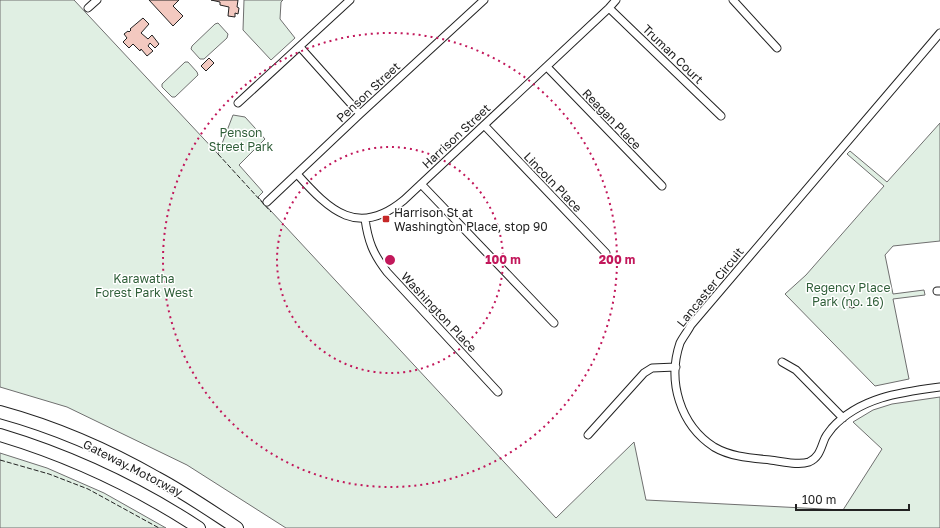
<svg xmlns="http://www.w3.org/2000/svg" width="940" height="528" viewBox="0 0 940 528" font-family="'Golos Text',sans-serif">
  <style>
    .green { fill: #e0efe3; stroke: #6f6f6f }
    .building { fill: #f3c9c0; stroke: #222 }
    .lines { fill: none; stroke-linecap: round; stroke-linejoin: round }
    .street-casing { stroke: #222; stroke-width: 9 }
    .highway-casing { stroke: #222; stroke-width: 14 }
    .street { stroke: #fff; stroke-width: 7 }
    .highway { stroke: #fff; stroke-width: 12 }
    .fence { stroke: #222; stroke-width: 1; stroke-dasharray: 5 2; stroke-linecap: butt }
    .ring { fill: none; stroke: #c2185b; stroke-width: 2; stroke-dasharray: 2 4 }
    .poi-dot { fill: #c62828; stroke: #fff; stroke-width: 1.5 }
    .labels { text-anchor: middle; dominant-baseline: central; stroke-width: 3; stroke-linejoin: round; paint-order: stroke }
    .street-label { font-size: 12px; fill: #222; stroke: #fff }
    .park-label { font-size: 12px; fill: #2f5e38; stroke: #fff }
    .poi-label { font-size: 12px; fill: #222; stroke: #fff; text-anchor: start }
    .centre { fill: #c2185b; stroke: #fff; stroke-width: 2 }
    .ring-label { font-size: 12px; text-anchor: middle; font-weight: bold; fill: #c2185b; stroke: #fff; stroke-width: 3; stroke-linejoin: round; paint-order: stroke }
  </style>
  <rect width="100%" height="100%" fill="#fff"/>
  <path class="green" d="M0 0H74L218 154 233 115 245 117 265 139 239 165 263 192 258 197 556 518 634 442 646 500 843 510 882 449 853 422 873 410 892 404 940 397V528H286L187 465 67 407 0 387Z
    M244 0H283L281 2 280 19 295 38 271 60 243 30Z
    M218 23 228 34 227 38 204 59H200L191 49 192 46 215 24Z
    M185 62H188L197 72 198 75 175 97H172L162 87V84Z
    M940 123V241L893 246 885 255 893 294 924 290 925 295 893 299 909 379 875 386 785 294 806 275 884 186 847 154 850 151 887 182Z
    M0 453 47 468 104 493 166 528H0Z"/>
  <path class="building" d="M149 0H179L173 6 183 16 173 26Z
    M211 0H238L237 7 239 8 238 14 235 13V17L228 16 229 7 220 5V2Z
    M143 18 149 24 141 33 148 39 152 35 159 44 155 48 150 43 148 46 153 51 147 56 141 49 140 51 133 44 129 48 123 42 127 38 124 34 128 31 129 32 131 30 130 29Z
    M209 58 214 63 206 71 201 66Z
    M848 304a4 4 0 1 1 8 0a4 4 0 1 1-8 0Z"/>
  <g class="lines">
    <defs>
      <path id="street" d="M733 0 777 48
        M88 8 97 0
        M609 8 721 116
        M940 33 691 325C688 331 683 337 680 343 667 381 680 425 714 447 731 457 751 458 770 460 781 461 798 466 809 462 820 457 821 447 825 438 827 434 830 431 832 428 860 397 902 392 940 387
        M300 47 360 114
        M547 67 662 186
        M238 103 350 0
        M484 125 606 253
        M297 174C330 211 358 238 404 200L609 8 616 0
        M421 184 554 323
        M267 202 360 114 484 0
        M365 219C368 241 373 254 387 272L498 392
        M937 291H940
        M782 362 796 370 843 418
        M588 435 644 373 652 368 676 367"/>
      <path id="highway" d="M0 412C55 427 108 450 157 478 185 493 211 511 237 528
        M0 435C70 456 138 488 199 528"/>
    </defs>
    <use href="#street" class="street-casing"/>
    <use href="#highway" class="highway-casing"/>
    <use href="#street" class="street"/>
    <use href="#highway" class="highway"/>
    <path class="fence" d="M218 154 271 212
      M0 460 49 474 88 489 159 528"/>
  </g>
  <g class="ring">
    <circle cx="390" cy="260" r="113"/>
    <circle cx="390" cy="260" r="227"/>
  </g>
  <rect class="poi-dot" x="382" y="215" width="8" height="8" rx="2"/>
  <g class="labels">
    <g class="street-label">
      <text transform="translate(673 54) rotate(44)">Truman Court</text>
      <text transform="translate(368 92) rotate(-43)">Penson Street</text>
      <text transform="translate(612 119) rotate(46)">Reagan Place</text>
      <text transform="translate(456 136) rotate(-43)">Harrison Street</text>
      <text transform="translate(553 182) rotate(46)">Lincoln Place</text>
      <text transform="translate(710 287) rotate(-51)">Lancaster Circuit</text>
      <text transform="translate(439 312) rotate(47)">Washington Place</text>
      <text transform="translate(133 468) rotate(27)">Gateway Motorway</text>
    </g>
    <g class="park-label">
      <text x="241" y="132">Penson<tspan x="241" dy="14">Street Park</tspan></text>
      <text x="144" y="278">Karawatha<tspan x="144" dy="14">Forest Park West</tspan></text>
      <text x="848" y="287">Regency Place<tspan x="848" dy="14">Park (no. 16)</tspan></text>
    </g>
    <g class="poi-label">
      <text x="394" y="212">Harrison St at<tspan x="394" dy="14">Washington Place, stop 90</tspan></text>
    </g>
  </g>
  <circle cx="390" cy="260" r="6" class="centre"/>
  <g class="ring-label">
    <text x="503" y="264">100 m</text>
    <text x="617" y="264">200 m</text>
  </g>
  <path d="M796 504v6h113v-6" fill="none" stroke="#222222" stroke-width="2"/>
  <text x="802" y="504" font-size="12" fill="#222222" stroke="#ffffff" stroke-width="3" paint-order="stroke">100 m</text>
</svg>
